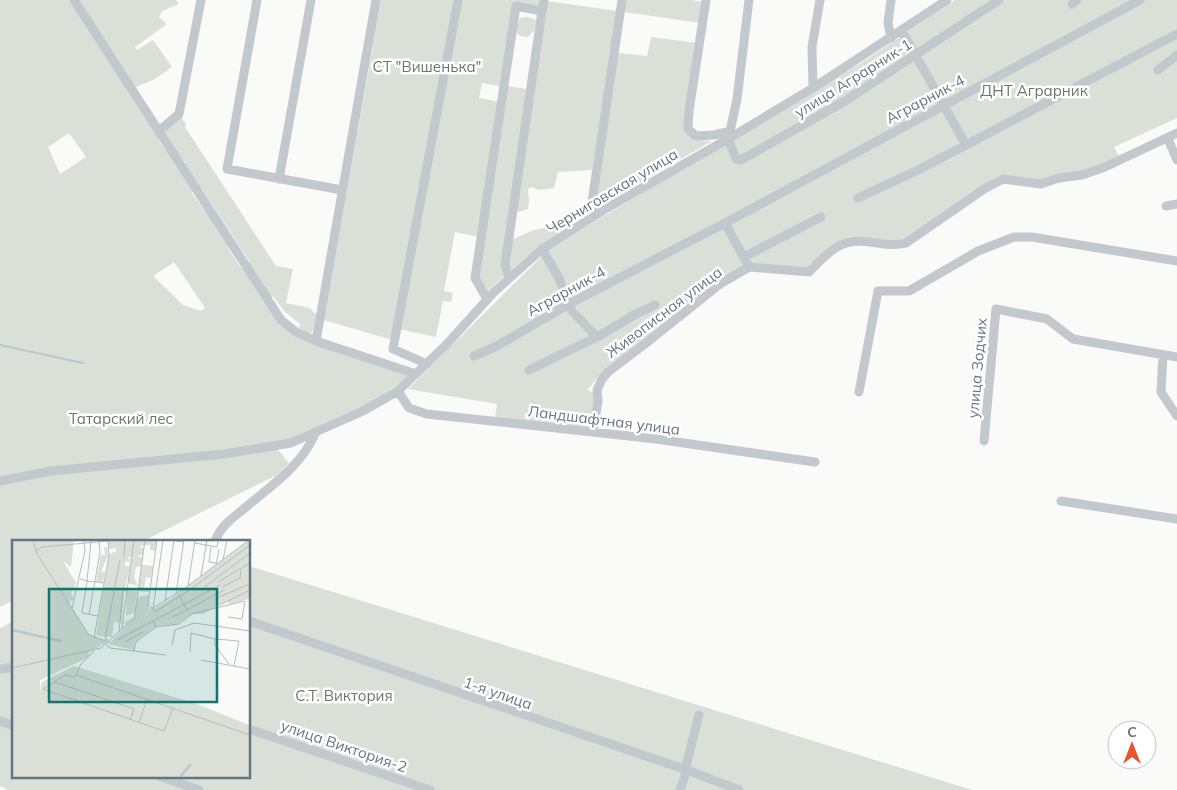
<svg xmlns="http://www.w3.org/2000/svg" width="1177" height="790" viewBox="0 0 1177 790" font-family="Mulish,sans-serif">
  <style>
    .green { fill: #dadfd7; fill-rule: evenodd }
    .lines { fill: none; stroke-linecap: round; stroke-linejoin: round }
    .stream { stroke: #bbc7cb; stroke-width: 2 }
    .minor { stroke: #c3c8cc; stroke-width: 9 }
    .labels { text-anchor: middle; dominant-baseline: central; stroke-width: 5; stroke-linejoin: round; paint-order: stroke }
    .park-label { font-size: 15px; fill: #687a64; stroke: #fff }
    .street-label { font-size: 15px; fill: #657683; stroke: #fff }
    .inset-river { fill: none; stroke: #bbc7cb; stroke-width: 2.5 }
    .inset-road { fill: none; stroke: #b5bdc2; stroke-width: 1 }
    .view { fill: #0f766e; fill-opacity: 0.15; stroke: #0f766e; stroke-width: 2.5 }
    .inset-edge { fill: none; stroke: #657683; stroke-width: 2.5 }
  </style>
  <rect width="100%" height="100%" fill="#fafaf8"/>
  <path class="green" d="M0 0H176L179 4 162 11 159 17 167 24 135 47 137 50 153 40 172 67 155 79 129 90 157 133 160 143 175 161 193 191 192 193 207 214H209L229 244 228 248 241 268 245 269 285 326 406 375V379L402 383 360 408 290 440 277 443 278 450 289 463 277 475 143 541H14V600L0 607ZM69 133 86 157 60 174 48 147ZM174 262 205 308 201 311 183 305 153 276Z
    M379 0H541L540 8 516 4 503 87 482 83 479 98 500 102 479 237 455 232 444 291 453 293 451 302 443 301 436 337 394 328 392 340 324 320 373 46H371Z
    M626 0H691L703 2 700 23 624 12Z
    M955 0H1177V118L1114 147 1119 157 1078 175 1039 181 1000 175 960 200 905 240C887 244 872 236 855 237 837 237 819 256 807 268L751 263 601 374 587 390 594 393V406L590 428 495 418 497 404 408 389 550 248 861 63Z
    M546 1 618 11 592 170 558 172 554 188 539 190 532 187 528 189 529 202 528 209 519 212 516 210Z
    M528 17 536 20 534 31 528 37 520 36 515 31 520 18Z
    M651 37 697 43 685 113 697 140 712 141 597 208 595 196 618 53 647 56Z
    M506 86 527 89 502 265 504 276 487 292 478 277Z
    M181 117 186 124 185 127 276 266 293 269 286 303 310 308 314 313 317 314 315 327 311 333H305L299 328 300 324 284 311 273 296 270 298 249 266V261L202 189 198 188 189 173 185 162 170 144 164 132Z
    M590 199 589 212 535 249 510 271 508 265 512 240 533 230 546 228Z
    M249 566 972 790H8L0 786V628L14 621V776H249Z"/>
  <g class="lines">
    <path class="stream" d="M0 345 83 363"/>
    <path class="minor" d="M74 0 281 320 296 332 316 341 416 374
      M257 0 227 169 342 190
      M706 0 689 111 688 129 696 136 714 135 731 131
      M1072 4 1077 0
      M902 31 966 145 1177 34
      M891 38 888 23 891 0
      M1158 70 1177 55
      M813 88 812 47 820 0
      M159 131 179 114 201 0
      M729 136 737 99 749 0
      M728 139 736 159 741 160 845 101 999 0
      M1168 139 1177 160
      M279 179 311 0
      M858 198 918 170 966 145
      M1166 206 1177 204
      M595 215 592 202 622 0
      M542 249 559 278 571 310 597 337
      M744 257 821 217
      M749 267 725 223 1140 0
      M509 278 505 265 542 11
      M487 299 475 278 516 6 542 11 544 0
      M316 341 376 0
      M1163 355 1161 392 1177 416
      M474 356 495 347 569 304 725 223
      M427 364 393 349 458 0
      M529 370 597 337 636 314 655 305
      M398 391 409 408 427 414 656 439 815 462
      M859 392 878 291H909L978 251 1014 237H1032L1177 261
      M593 432 598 401 597 390 602 379 608 372 645 344 720 284 749 267 809 272C830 251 839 238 870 242 883 244 894 246 906 243L984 189 1003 179 1041 184 1059 178 1082 175 1105 167 1177 133
      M984 441 996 309 1047 319 1073 339 1177 357
      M0 481 51 471 224 454 291 443 363 411 398 391 446 345 494 292 542 249 607 208 728 139 813 88 947 0
      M1061 501 1177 519
      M215 541C222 524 232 519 246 507 272 485 301 466 315 434
      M249 621 687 770 739 790
      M0 669 14 667
      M0 721 14 726
      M249 729 430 790
      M685 770 699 715
      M159 776 199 790
      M680 790 687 770"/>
  </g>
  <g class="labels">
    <g class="park-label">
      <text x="427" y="66">СТ "Вишенька"</text>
      <text x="1034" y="90">ДНТ Аграрник</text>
      <text x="121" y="418">Татарский лес</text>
      <text x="344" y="695">С.Т. Виктория</text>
    </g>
    <g class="street-label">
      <text transform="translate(853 78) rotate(-32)">улица Аграрник-1</text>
      <text transform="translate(925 99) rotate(-28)">Аграрник-4</text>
      <text transform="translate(612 191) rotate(-31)">Черниговская улица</text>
      <text transform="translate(566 291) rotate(-29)">Аграрник-4</text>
      <text transform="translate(664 312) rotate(-37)">Живописная улица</text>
      <text transform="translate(977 368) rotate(-85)">улица Зодчих</text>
      <text transform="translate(604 420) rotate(7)">Ландшафтная улица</text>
      <text transform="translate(498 693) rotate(19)">1-я улица</text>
      <text transform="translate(344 746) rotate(19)">улица Виктория-2</text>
    </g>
  </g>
  <g transform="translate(12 540)">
    <rect width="238" height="238" fill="#fafaf8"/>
    <path d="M0 0H62L59 27 51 21 64 43 59 54 62 59 56 62 76 94 95 102 77 112V117L28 140V151L30 142 62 126 185 164 237 185V237H0ZM96 0H145L143 11 138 10V5L127 6 132 9 131 15H125L130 18 129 27H124L122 37 126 46 116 43 119 17H116L118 22 113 21V26H118L112 54 110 83 122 77 126 57 137 55V69L114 84 102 82 100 97H93L84 95 97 15 104 11V8L97 9ZM237 0V59L217 64 216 61 191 74H180L165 84 144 86 123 102 122 110 96 104 116 84 160 58ZM92 7H95L96 16 89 31 93 32 91 42H84L89 15H93ZM130 25 141 26 139 38 134 37 132 48 138 49 137 52 126 51ZM115 49 125 51 122 73 114 76Z" fill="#dadfd7"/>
    <path class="inset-river" d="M0 90 49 101M168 237 179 224"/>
    <path class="inset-road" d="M21 0 25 14 77 95 97 102M157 0 172 2M183 3 205 7 206 0M199 7 197 22 204 23M24 11 30 7 96 1M112 17 113 0M211 20 215 0M204 25 207 9M189 36 195 0M68 39 75 41 79 1M206 42 238 23M176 46 183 0M210 47 228 38 229 30M190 49 238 13M164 54 172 0M167 55 175 70 212 50M202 59 238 44M153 61 162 0M208 65 238 50M60 68 73 11 72 0M140 68 136 65 145 0M141 69 143 72 179 49 238 5M141 69 151 0M77 74 88 13 87 0M86 76 70 73 75 41 92 43M160 77 175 70M216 77 230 79 233 61M122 80 133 0M144 87 141 81 208 45M110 89 115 51M107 92 111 50 115 51 122 0M82 98 97 16 96 0M203 99V105L217 124M96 100 93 99 108 20M105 100 141 81M113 102 131 92M94 105 98 108 154 115M160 105 163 90 182 83 238 91M122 111 124 102 144 87 167 84 180 74 232 61M178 112 179 93 203 99 227 101 222 126M189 120 238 129M0 128 89 108 115 84 173 48 237 0M64 135 62 137 53 135 31 149 152 191 161 168M64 135 238 195M64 135 69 124 82 111M43 142 122 169 118 180M127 183 135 159"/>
    <path class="view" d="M37 49H205V162H37Z"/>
    <rect width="238" height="238" class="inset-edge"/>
  </g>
  <g transform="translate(1132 745)"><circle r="24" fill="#ffffff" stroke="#c1c8cd"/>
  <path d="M0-4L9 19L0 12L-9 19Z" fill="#e4572e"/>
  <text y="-8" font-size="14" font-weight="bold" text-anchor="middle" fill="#657683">С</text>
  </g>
</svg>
